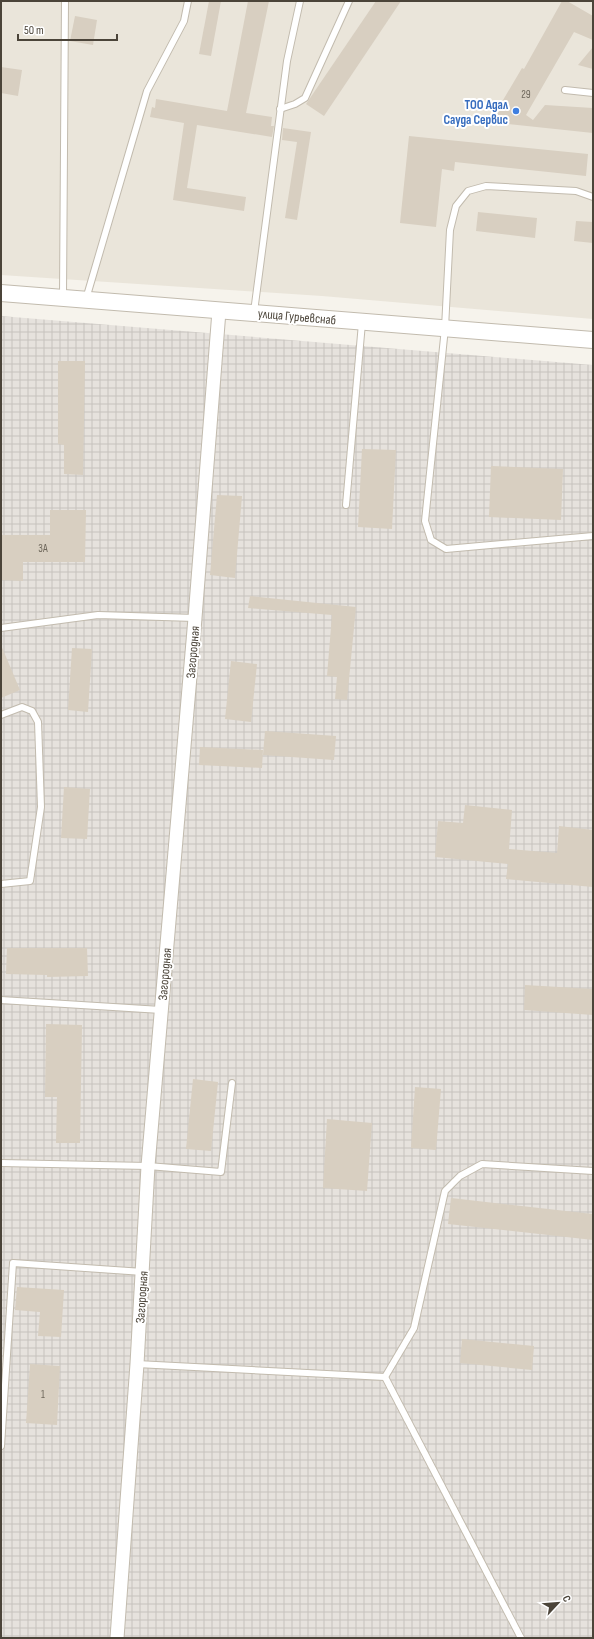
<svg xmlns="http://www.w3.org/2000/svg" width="594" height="1639" font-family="'Sofia Sans Condensed',sans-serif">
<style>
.residential{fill:#eae5da}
.industrial{fill:url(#industrial-grid)}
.building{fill:#d8cfc1}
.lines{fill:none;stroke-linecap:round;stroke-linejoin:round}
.service-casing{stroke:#c2bbae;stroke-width:8}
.minor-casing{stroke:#c2bbae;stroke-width:15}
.tertiary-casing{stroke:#c2bbae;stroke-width:18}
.service{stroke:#fff;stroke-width:6}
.minor{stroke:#fff;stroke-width:13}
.tertiary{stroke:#fff;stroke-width:16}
.shop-dot{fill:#3f7fe0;stroke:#fff;stroke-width:1.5}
.labels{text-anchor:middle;stroke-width:4;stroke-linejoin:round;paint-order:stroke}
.number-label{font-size:11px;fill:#6e675b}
.shop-label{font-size:13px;font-weight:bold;fill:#366cbe;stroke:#fff;text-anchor:end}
.street-label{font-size:13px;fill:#4b4439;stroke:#fff}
</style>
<defs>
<pattern id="industrial-grid" width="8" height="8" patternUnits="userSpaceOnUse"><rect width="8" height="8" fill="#e6e2dd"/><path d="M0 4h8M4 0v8" fill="none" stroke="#c7c3be"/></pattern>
</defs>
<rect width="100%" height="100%" fill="#f6f3ec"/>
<polygon class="residential" points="1,1 593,1 593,319 322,296 1,275"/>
<polygon class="industrial" points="1,316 593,365 593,1638 1,1638"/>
<g class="building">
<polygon points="209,1 221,1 211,56 199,54"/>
<polygon points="248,1 269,1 246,113 272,117 271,126 274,126 272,137 197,125 187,188 246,197 244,211 173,200 184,123 150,117 152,107 155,108 156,99 227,111"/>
<polygon points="376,1 401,1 324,116 306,104"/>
<polygon points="562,1 567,1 593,16 593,40 574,32 526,115 533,120 545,105 593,108 593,133 490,122 522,68 524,69"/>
<polygon points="75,16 97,20 93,45 70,41"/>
<polygon points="593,47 593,69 578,65"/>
<polygon points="1,67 22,70 18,96 1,93"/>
<polygon points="283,128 311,132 297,220 285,218 297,142 282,140"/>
<polygon points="409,136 588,154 586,176 455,162 454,171 442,169 436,227 400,223"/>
<polygon points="478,212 537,218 535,238 476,231"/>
<polygon points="576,221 593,222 593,243 574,241"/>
<polygon points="58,361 85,361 83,475 64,474 64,445 58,444"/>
<polygon points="362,449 396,450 392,529 358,527"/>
<polygon points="491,466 563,469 561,520 489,517"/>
<polygon points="217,495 242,496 235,578 210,575"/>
<polygon points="50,510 86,510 85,562 23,562 23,581 1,580 1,535 50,535"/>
<polygon points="250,596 356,607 347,700 335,699 337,677 327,676 332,615 248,608"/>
<polygon points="1,645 20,690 1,698"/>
<polygon points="72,648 92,649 88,712 68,710"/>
<polygon points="231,661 257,664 251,722 225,719"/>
<polygon points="265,731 336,736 334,760 263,755"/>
<polygon points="200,747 263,750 262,768 199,765"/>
<polygon points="64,787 90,789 87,839 61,838"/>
<polygon points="465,805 512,810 509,849 557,853 559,826 593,830 593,887 506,879 508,864 435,857 438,821 463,823"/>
<polygon points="7,948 87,948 88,976 47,977 47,975 6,974"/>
<polygon points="525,985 593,989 593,1015 524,1010"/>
<polygon points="46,1024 82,1025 80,1143 56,1143 57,1097 45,1097"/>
<polygon points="193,1079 218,1082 211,1151 186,1149"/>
<polygon points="415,1087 441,1089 436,1150 411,1148"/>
<polygon points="327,1119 372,1123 367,1191 323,1188"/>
<polygon points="451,1198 593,1214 593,1240 448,1224"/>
<polygon points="17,1287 64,1290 61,1337 38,1336 40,1312 15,1310"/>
<polygon points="462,1339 534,1346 532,1370 460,1363"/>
<polygon points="30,1364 60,1366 57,1425 26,1423"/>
</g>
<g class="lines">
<defs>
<g id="service">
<polyline points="565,90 593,93"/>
<polyline points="280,109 295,104 305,98 349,1"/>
<polyline points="593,197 576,191 486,186 468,191 456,206 450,230 445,328 425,521 431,540 446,549 593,536"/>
<polyline points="63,296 65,1"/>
<polyline points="86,299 147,91 184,21 188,1"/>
<polyline points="254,312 287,61 300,1"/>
<polyline points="346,505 362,323"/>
<polyline points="1,628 98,615 195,618"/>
<polyline points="1,715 22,707 32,711 38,722 41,807 30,881 1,884"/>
<polyline points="1,1000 161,1010"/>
<polyline points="1,1163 148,1166 221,1172 232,1083"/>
<polyline points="137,1364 385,1377 414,1328 445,1191 460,1176 482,1164 593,1171"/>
<polyline points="385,1377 521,1638"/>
<polyline points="1,1446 13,1263 143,1272"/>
</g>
<polyline id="minor" points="117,1638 137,1364 148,1166 195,618 219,311"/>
<polyline id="tertiary" points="1,293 593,340"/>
</defs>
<use href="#service" class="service-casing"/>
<use href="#minor" class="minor-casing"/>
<use href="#tertiary" class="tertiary-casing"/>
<use href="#service" class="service"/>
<use href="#minor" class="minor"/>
<use href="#tertiary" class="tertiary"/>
</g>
<circle class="shop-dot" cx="516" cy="111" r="4"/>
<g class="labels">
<g class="number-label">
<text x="526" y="98">29</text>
<text x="43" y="552">3А</text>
<text x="43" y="1398">1</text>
</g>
<g class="shop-label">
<text x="508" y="109">ТОО Адал<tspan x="508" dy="15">Сауда Сервис</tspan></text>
</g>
<g class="street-label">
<text transform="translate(297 316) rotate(5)" y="5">улица Гурьевснаб</text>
<text transform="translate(192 652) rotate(-85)" y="5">Загородная</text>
<text transform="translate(164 974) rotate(-85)" y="5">Загородная</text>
<text transform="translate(141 1297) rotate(-86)" y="5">Загородная</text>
</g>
</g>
<rect width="594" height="1639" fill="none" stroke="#4b4439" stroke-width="4"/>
<g transform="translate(558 1603) rotate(64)" stroke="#ffffff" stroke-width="3" paint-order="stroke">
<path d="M0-3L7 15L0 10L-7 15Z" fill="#4b4439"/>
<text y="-6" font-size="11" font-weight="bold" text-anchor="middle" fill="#4b4439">С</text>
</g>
<path d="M18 34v6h99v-6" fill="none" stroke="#4b4439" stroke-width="2"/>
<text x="24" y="34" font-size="12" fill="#4b4439" stroke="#ffffff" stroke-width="3" paint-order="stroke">50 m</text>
</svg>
